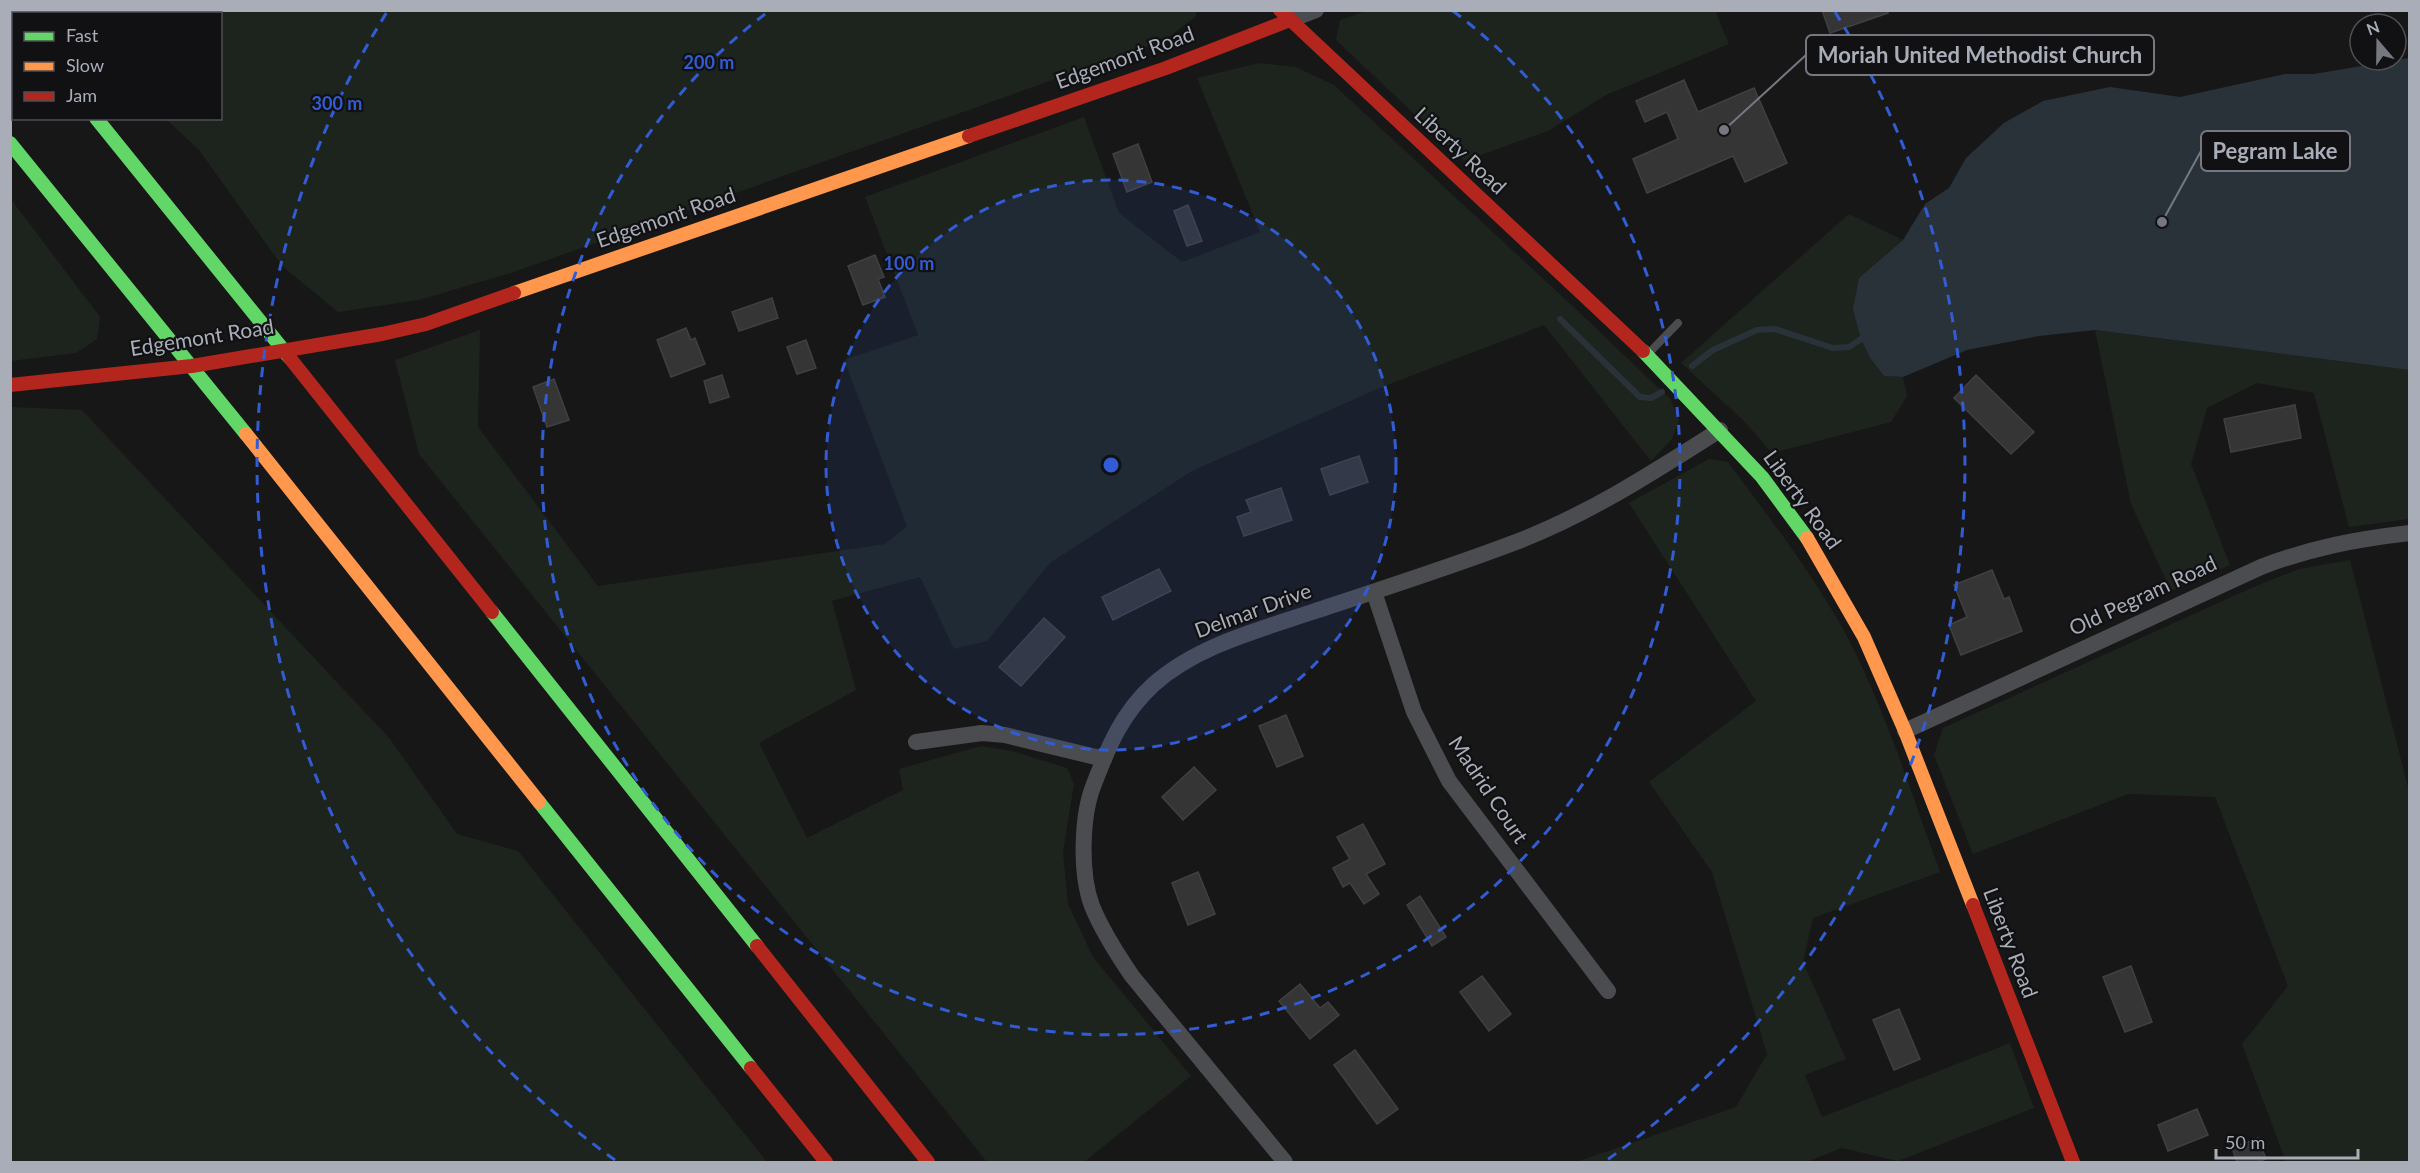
<svg xmlns="http://www.w3.org/2000/svg" width="2420" height="1173" font-family="Lato,sans-serif">
<style>
.green{fill:#1d241e}
.water{fill:#2a3239}
.lines{fill:none;stroke-linecap:round;stroke-linejoin:round}
.stream{stroke:#2a3239;stroke-width:6}
.building{fill:#353536;stroke:#3f4043;stroke-width:1.5}
.lane{stroke:#4b4c50;stroke-width:8}
.street{stroke:#4b4c50;stroke-width:16}
.fast{stroke:#63d668;stroke-width:14}
.slow{stroke:#ff974d;stroke-width:14}
.jam{stroke:#b3261e;stroke-width:14}
.ring{fill:none;stroke:#325cd3;stroke-width:3;stroke-dasharray:10 8}
.labels{text-anchor:middle;stroke-width:4.5;stroke-linejoin:round;paint-order:stroke}
.street-label{font-size:21px;fill:#a8adb8;stroke:#111113}
.centre{fill:#325cd3;stroke:#111113;stroke-width:3}
.ring-label{font-size:18px;text-anchor:middle;font-weight:bold;fill:#325cd3;stroke:#111113;stroke-width:4.5;stroke-linejoin:round;paint-order:stroke}
.leader{fill:none;stroke:#757880;stroke-width:2}
.callout-dot{fill:#757880;stroke:#111113;stroke-width:2}
.callout{fill:#111113;stroke:#757880;stroke-width:2}
.callout-label{font-size:22px;text-anchor:middle;font-weight:bold;fill:#a8adb8}
</style>
<rect width="100%" height="100%" fill="#171717"/>
<g class="green">
<polygon points="1715,10 1729,44 1606,95 1548,131 1464,161 1336,40 1340,20 1367,11"/>
<polygon points="55,11 1197,11 1195,17 1165,40 514,272 419,300 338,312 282,266 199,150 166,119 220,118 220,14 58,14"/>
<polygon points="1259,63 1296,67 1334,85 1579,312 1671,400 1679,420 1672,439 1651,461 1544,325 1382,387 1192,471 1050,563 987,641 954,649 920,577 832,601 856,690 759,743 807,838 903,790 899,769 981,746 1012,751 1067,768 1074,784 1063,852 1068,904 1093,957 1191,1076 1084,1162 987,1162 419,454 395,360 480,330 478,427 598,586 885,544 907,526 844,360 918,335 865,197 1084,117 1119,213 1182,262 1260,232 1197,78"/>
<polygon points="10,198 100,317 97,339 76,353 11,361"/>
<polygon points="1849,214 1903,240 1859,278 1861,339 1870,358 1884,376 1903,377 1907,396 1891,422 1772,453 1743,420 1681,363"/>
<polygon points="2095,330 2409,370 2409,519 2349,527 2314,393 2257,383 2207,408 2191,464 2230,565 2171,591 2131,504"/>
<polygon points="11,407 82,410 390,739 457,834 518,851 767,1162 11,1162"/>
<path d="M1709,459L1728,462C1768,516 1809,569 1842,627C1884,704 1910,790 1940,872L1813,918L1803,962L1846,1059L1805,1075L1822,1117L2010,1043L2034,1108L1898,1161L1842,1148L1806,1162H1576L1736,1107L1767,1054L1712,872L1649,782L1756,701L1629,503Z"/>
<polygon points="2350,560 2409,791 2409,1162 2286,1162 2242,1044 2288,986 2215,797 2128,794 1973,854 1934,755 1943,728 2251,588 2299,569"/>
</g>
<polygon class="water" points="2409,58 2409,370 2095,330 2039,336 1967,350 1903,377 1884,376 1870,358 1861,339 1853,309 1859,278 1903,240 1925,204 1949,188 1966,158 2004,123 2043,101 2110,87 2180,97 2285,74 2314,74"/>
<g class="lines">
<g class="stream">
<polyline points="1560,319 1640,397 1651,398 1662,392"/>
<polyline points="1692,366 1713,350 1757,330 1775,329 1833,348 1849,347 1861,339 1869,337"/>
</g>
</g>
<g class="building">
<polygon points="1822,10 1887,10 1888,13 1830,33"/>
<polygon points="1684,80 1698,112 1754,88 1787,163 1745,182 1733,156 1647,193 1633,159 1678,139 1667,112 1645,122 1636,101"/>
<polygon points="1138,144 1152,182 1127,192 1113,154"/>
<polygon points="1188,205 1202,241 1187,246 1174,211"/>
<polygon points="875,255 884,277 878,279 885,297 863,305 848,266"/>
<polygon points="772,298 778,318 739,331 732,312"/>
<polygon points="686,328 691,340 695,338 705,364 671,377 657,340"/>
<polygon points="806,340 816,368 797,374 787,347"/>
<polygon points="722,375 729,397 710,403 704,381"/>
<polygon points="1976,375 2034,432 2011,454 1954,398"/>
<polygon points="554,379 569,420 547,427 533,387"/>
<polygon points="2295,405 2301,438 2231,452 2224,419"/>
<polygon points="1359,456 1368,482 1330,495 1321,469"/>
<polygon points="1281,488 1292,520 1244,536 1237,517 1251,512 1246,500"/>
<polygon points="1159,569 1171,591 1113,620 1102,597"/>
<polygon points="1992,570 2004,599 2009,597 2022,631 1961,655 1949,625 1967,617 1954,585"/>
<polygon points="1044,618 1065,637 1021,686 999,667"/>
<polygon points="1286,715 1303,756 1277,767 1259,726"/>
<polygon points="1194,767 1216,790 1183,820 1162,797"/>
<polygon points="1363,824 1385,864 1366,874 1379,894 1364,904 1350,883 1343,887 1333,868 1350,859 1337,837"/>
<polygon points="1198,872 1215,914 1188,925 1172,883"/>
<polygon points="1420,896 1446,937 1432,946 1407,905"/>
<polygon points="2131,966 2152,1022 2125,1032 2103,977"/>
<polygon points="1482,976 1511,1014 1489,1031 1460,992"/>
<polygon points="1300,984 1320,1008 1328,1002 1339,1015 1310,1039 1279,1001"/>
<polygon points="1899,1009 1920,1059 1894,1070 1873,1020"/>
<polygon points="1355,1050 1398,1109 1377,1124 1334,1065"/>
<polygon points="2197,1109 2208,1135 2168,1151 2158,1125"/>
<polygon points="2258,1138 2266,1159 2257,1162 2237,1162 2232,1148"/>
</g>
<g class="lines">
<polyline class="lane" points="1648,354 1678,323"/>
<g class="street">
<polyline points="1290,20 1316,10"/>
<polyline points="1374,592 1414,712 1449,781 1608,991"/>
<path d="M1905,731L2261,567C2310,548 2357,539 2410,533"/>
<polyline points="916,742 982,733 1005,735 1104,759"/>
<path d="M1285,1162L1132,976C1117,954 1102,931 1092,906C1080,874 1081,816 1094,784C1109,745 1122,713 1154,684C1197,646 1256,631 1309,613C1378,590 1448,568 1516,542C1589,514 1654,472 1720,430"/>
</g>
<g class="fast">
<polyline points="96,118 289,357"/>
<polyline points="10,143 246,434"/>
<polyline points="1643,351 1762,477 1807,538"/>
<polyline points="492,612 757,946"/>
<polyline points="539,802 751,1068"/>
</g>
<g class="slow">
<polyline points="514,293 969,136"/>
<polyline points="246,434 539,802"/>
<polyline points="1807,538 1864,637 1905,731 1973,905"/>
</g>
<g class="jam">
<polyline points="1280,10 1643,351"/>
<polyline points="10,11 14,15"/>
<polyline points="969,136 1166,68 1290,20"/>
<polyline points="289,357 492,612"/>
<polyline points="10,385 192,366 382,334 426,324 514,293"/>
<polyline points="1973,905 2073,1162"/>
<polyline points="757,946 928,1162"/>
<polyline points="751,1068 826,1162"/>
</g>
</g>
<circle cx="1111" cy="465" r="285" fill="#325cd3" fill-opacity=".12"/>
<g class="ring">
<circle cx="1111" cy="465" r="285"/>
<path d="M1453 11A569 569 0 1 1 769 11"/>
<path d="M615 1160A854 854 0 0 1 387 12M1835 12A854 854 0 0 1 1607 1160"/>
</g>
<g class="labels">
<g class="street-label">
<text transform="translate(1125 58) rotate(-20)" y="7">Edgemont Road</text>
<text transform="translate(1460 151) rotate(43)" y="7">Liberty Road</text>
<text transform="translate(666 218) rotate(-19)" y="7">Edgemont Road</text>
<text transform="translate(202 338) rotate(-9)" y="7">Edgemont Road</text>
<text transform="translate(1802 500) rotate(54)" y="7">Liberty Road</text>
<text transform="translate(2143 596) rotate(-25)" y="7">Old Pegram Road</text>
<text transform="translate(1253 611) rotate(-20)" y="7">Delmar Drive</text>
<text transform="translate(1488 790) rotate(56)" y="7">Madrid Court</text>
<text transform="translate(2010 943) rotate(69)" y="7">Liberty Road</text>
</g>
</g>
<circle cx="1111" cy="465" r="9" class="centre"/>
<g class="ring-label">
<text x="709" y="69">200 m</text>
<text x="337" y="110">300 m</text>
<text x="909" y="270">100 m</text>
</g>
<path class="leader" d="M1724 130L1806 55M2162 222L2201 151"/>
<g class="callout-dot">
<circle cx="1724" cy="130" r="6"/>
<circle cx="2162" cy="222" r="6"/>
</g>
<g class="callout">
<rect x="1806" y="35" width="348" height="40" rx="6"/>
<rect x="2201" y="131" width="149" height="40" rx="6"/>
</g>
<g class="callout-label">
<text x="1980" y="63">Moriah United Methodist Church</text>
<text x="2275" y="159">Pegram Lake</text>
</g>
<rect width="2420" height="1173" fill="none" stroke="#a8adb8" stroke-width="24"/>
<rect x="12" y="12" width="210" height="108" fill="#111113" stroke="#4d4f55" stroke-width="1.5"/>
<rect x="24" y="32" width="30" height="9" fill="#63d668" stroke="#4d4f55" stroke-width="1.5"/>
<text x="66" y="42" font-size="18" fill="#a8adb8">Fast</text>
<rect x="24" y="62" width="30" height="9" fill="#ff974d" stroke="#4d4f55" stroke-width="1.5"/>
<text x="66" y="72" font-size="18" fill="#a8adb8">Slow</text>
<rect x="24" y="92" width="30" height="9" fill="#b3261e" stroke="#4d4f55" stroke-width="1.5"/>
<text x="66" y="102" font-size="18" fill="#a8adb8">Jam</text>
<g transform="translate(2378 42) rotate(340)"><circle r="28" fill="#111113" stroke="#4d4f55" stroke-width="1.5"/>
<path d="M0-4.5L10 22L0 15L-10 22Z" fill="#757880"/>
<text y="-9" font-size="16" font-weight="bold" text-anchor="middle" fill="#a8adb8">N</text>
</g>
<path d="M2216 1149v9h142v-9" fill="none" stroke="#a8adb8" stroke-width="3"/>
<text x="2225" y="1149" font-size="18" fill="#a8adb8" stroke="#111113" stroke-width="4.5" paint-order="stroke">50 m</text>
</svg>
